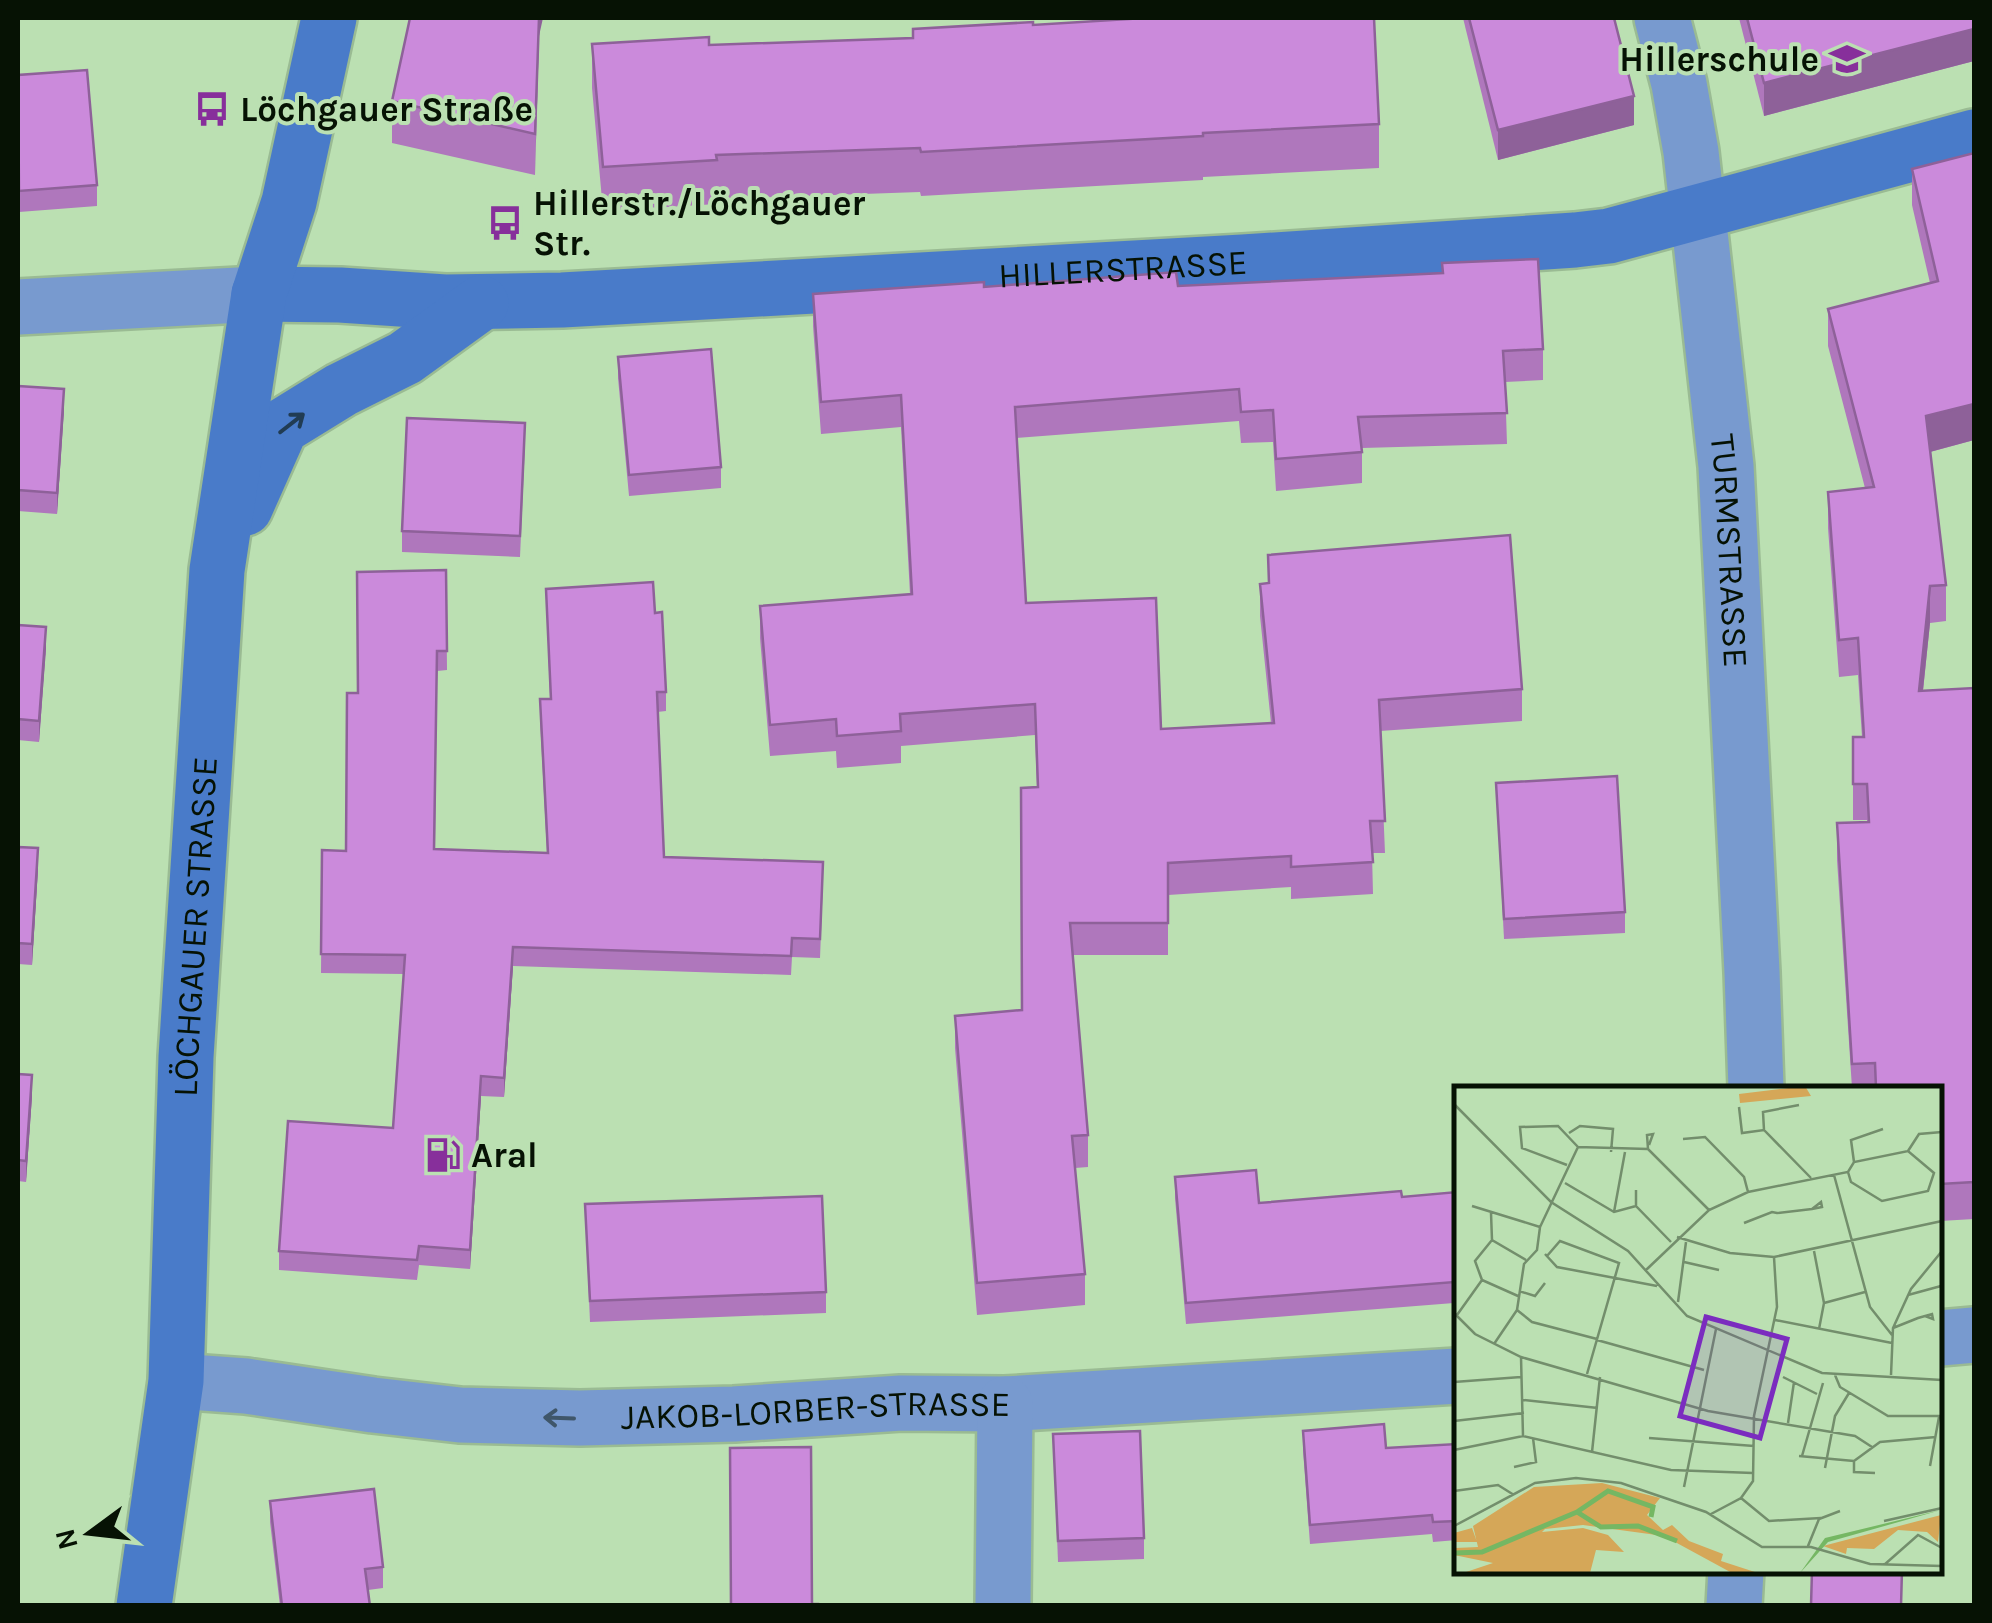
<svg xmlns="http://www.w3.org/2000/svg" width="1992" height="1623" font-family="Karla,sans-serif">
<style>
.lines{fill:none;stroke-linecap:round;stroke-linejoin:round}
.street-casing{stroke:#9abb93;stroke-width:60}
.secondary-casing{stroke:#9abb93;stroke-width:60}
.street{stroke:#789acf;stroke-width:55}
.secondary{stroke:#497bc9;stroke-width:55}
.wall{fill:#af77bc}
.shaded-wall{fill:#8e6199}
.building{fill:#cb8adb;stroke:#8e6199;stroke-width:2.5}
.oneway{stroke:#213c53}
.oneway2{stroke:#3f566a}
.labels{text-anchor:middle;stroke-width:8;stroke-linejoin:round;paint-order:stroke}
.poi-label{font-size:35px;font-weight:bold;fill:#061204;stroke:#bbe0b2;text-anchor:start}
.street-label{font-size:35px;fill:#061204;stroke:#bbe0b2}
.inset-river{fill:none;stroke:#75b763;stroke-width:5}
.inset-road{fill:none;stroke:#738e6c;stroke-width:2.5}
.view{fill:#7b2cbf;fill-opacity:0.15;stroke:#7b2cbf;stroke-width:5}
.inset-edge{fill:none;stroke:#061204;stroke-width:5}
</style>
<rect width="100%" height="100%" fill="#bbe0b2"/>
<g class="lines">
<defs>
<g id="street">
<path id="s1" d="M1662,18L1679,84L1691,152L1726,466L1752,972L1756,1088"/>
<polyline points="18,307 259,294"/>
<polyline points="1940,1338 1974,1335"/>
<path id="s2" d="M176,1381L246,1386L373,1405L460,1415L580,1418L734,1414L901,1403L1005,1404L1457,1376"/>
<polyline points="1003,1606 1005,1404"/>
<polyline points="1734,1606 1736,1570"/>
</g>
<g id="secondary">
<path id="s3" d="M259,294L340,295L445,302L562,300L1243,262L1575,240L1609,236L1974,137"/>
<polyline points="245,508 281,427 341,390 405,358 481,303"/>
<path id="s4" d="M144,1606L176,1381L186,1057L217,570L259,294L289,202L329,18"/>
</g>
</defs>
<use href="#street" class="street-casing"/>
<use href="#secondary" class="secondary-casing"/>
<use href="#street" class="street"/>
<use href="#secondary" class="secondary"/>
</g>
<g class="wall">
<polygon points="1463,18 1614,18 1634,125 1498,160"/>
<polygon points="1739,18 1974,18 1974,61 1764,116"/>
<polygon points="1033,25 1379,124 1379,168 1203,177 1203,180 921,196 920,192 717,199 717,204 603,211 592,88 592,44 709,45 913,38"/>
<polygon points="539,36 535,175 392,143 392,101"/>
<polygon points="18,75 97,185 97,206 19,212"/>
<polygon points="1912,169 1974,440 1930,452 1946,585 1946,621 1930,623 1923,691 1974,688 1974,1219 1940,1221 1940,1088 1852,1088 1837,860 1837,823 1867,822 1867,820 1853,820 1853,737 1862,737 1858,675 1839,677 1828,528 1828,492 1865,488 1828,346 1828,309 1930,283 1912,205"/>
<polygon points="1178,286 1543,349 1543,380 1505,382 1507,444 1362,448 1362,483 1276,491 1273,442 1241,443 1239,421 1016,438 1026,603 1161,729 1271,723 1260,616 1260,584 1268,583 1268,555 1522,689 1522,721 1380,731 1385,853 1372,853 1373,894 1291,899 1291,887 1168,895 1168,955 1073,955 1088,1135 1088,1167 1075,1168 1085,1274 1085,1305 977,1315 955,1048 955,1016 1022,1010 1037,787 1035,735 901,746 901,763 837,768 836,751 770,756 760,638 760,606 910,594 901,427 821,434 813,326 813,294 984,287"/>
<polygon points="618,357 721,467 721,488 629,496 618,378"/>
<polygon points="18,386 64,410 57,514 18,511"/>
<polygon points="525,444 520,557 402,552 402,531"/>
<polygon points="446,570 447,670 437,671 435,849 547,853 540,719 540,699 550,699 546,589 655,613 666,692 666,711 657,712 664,857 823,881 820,958 792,957 791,975 513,966 504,1097 481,1096 470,1269 419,1265 417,1280 279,1270 279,1251 393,1128 404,974 321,973 322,850 346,851 358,693"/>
<polygon points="18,625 46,648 39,742 18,740"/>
<polygon points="1496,783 1625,912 1625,933 1504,939"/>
<polygon points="18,847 38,869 32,965 18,964"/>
<polygon points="18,1074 32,1096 26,1182 18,1181"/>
<polygon points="1175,1177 1259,1203 1402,1197 1457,1192 1457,1309 1454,1309 1454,1303 1186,1324 1175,1198"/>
<polygon points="585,1204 826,1292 826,1313 590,1322"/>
<polygon points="1303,1431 1386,1448 1457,1444 1457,1540 1433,1542 1432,1534 1310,1544 1303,1450"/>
<polygon points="1053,1434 1144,1538 1144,1559 1058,1562"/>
<polygon points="270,1501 383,1567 383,1588 368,1590 370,1606 280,1606 270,1522"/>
</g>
<g class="shaded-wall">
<polygon points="539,18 543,18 539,36 535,175"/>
<polygon points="1974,29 1974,61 1764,116 1764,83"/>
<polygon points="1634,96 1634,125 1498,160 1498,130"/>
<polygon points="64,389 64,410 57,514 57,493"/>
<polygon points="1974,404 1974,440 1926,453 1926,416"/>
<polygon points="1930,586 1930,623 1919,728 1919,691"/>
<polygon points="46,627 46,648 39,742 39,721"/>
<polygon points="38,848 38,869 32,965 32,944"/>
<polygon points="513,947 513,966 504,1097 504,1078"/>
<polygon points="32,1075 32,1096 26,1182 26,1161"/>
<polygon points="481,1076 481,1096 470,1269 470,1250"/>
</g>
<g class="building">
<polygon points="410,18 539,18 535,134 392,101"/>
<polygon points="1145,18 1374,18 1379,124 1203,133 1203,136 921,152 920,148 716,155 717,160 603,167 592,44 709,37 709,45 913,38 913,29 1033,22 1033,25"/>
<polygon points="1469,18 1614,18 1634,96 1498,130"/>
<polygon points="1747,18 1974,18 1974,29 1764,83"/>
<polygon points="87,70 97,185 19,191 18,75"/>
<polygon points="1974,153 1974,404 1926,416 1946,585 1930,586 1919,691 1974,688 1974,1182 1940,1184 1940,1088 1876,1088 1875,1063 1852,1064 1837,823 1869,822 1867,784 1853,784 1853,737 1864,737 1858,638 1839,640 1828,492 1874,487 1828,309 1938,281 1912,169"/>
<polygon points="1538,259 1543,349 1503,351 1507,413 1358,417 1362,452 1276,459 1273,410 1241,412 1239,389 1015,407 1026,603 1156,598 1161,729 1274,723 1260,584 1269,583 1268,555 1510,535 1522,689 1379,700 1385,821 1370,821 1373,862 1291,867 1291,856 1168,863 1168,923 1070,923 1088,1135 1072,1136 1085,1274 977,1283 955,1016 1022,1010 1021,788 1038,787 1035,704 900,714 901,731 837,736 836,719 770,725 760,606 912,594 901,395 821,402 813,294 984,282 984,287 1176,272 1178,286 1443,273 1442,263"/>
<polygon points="711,349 721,467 629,475 618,357"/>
<polygon points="18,386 64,389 57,493 18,490"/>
<polygon points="407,418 525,423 520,536 402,531"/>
<polygon points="446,570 447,651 437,651 434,849 548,853 540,699 551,699 546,589 653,582 655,613 662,612 666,692 657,692 664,857 823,862 820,939 792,938 791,956 513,947 504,1078 481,1076 470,1250 419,1246 417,1260 279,1251 288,1121 393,1128 405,955 321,954 322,850 346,851 347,693 358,693 357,572"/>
<polygon points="18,625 46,627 39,721 18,719"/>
<polygon points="1617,776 1625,912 1504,919 1496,783"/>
<polygon points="18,847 38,848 32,944 18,943"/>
<polygon points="18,1074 32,1075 26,1161 18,1160"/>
<polygon points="1256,1170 1259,1203 1401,1191 1402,1197 1457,1192 1457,1288 1454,1288 1454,1282 1186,1303 1175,1177"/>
<polygon points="822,1196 826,1292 590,1301 585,1204"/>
<polygon points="1384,1424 1386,1448 1457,1444 1457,1521 1433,1522 1432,1515 1310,1525 1303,1431"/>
<polygon points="1140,1431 1144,1538 1058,1541 1053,1434"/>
<polygon points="811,1447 812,1604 818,1604 818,1606 731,1606 730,1448"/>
<polygon points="374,1489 383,1567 365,1569 370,1606 282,1606 270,1501"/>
<polygon points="1812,1570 1902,1570 1901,1606 1811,1606"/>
</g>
<defs><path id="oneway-shaft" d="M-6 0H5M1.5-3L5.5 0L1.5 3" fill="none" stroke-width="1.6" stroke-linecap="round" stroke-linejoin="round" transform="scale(2.5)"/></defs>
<use class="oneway" href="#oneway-shaft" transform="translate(292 423) rotate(-38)"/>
<use class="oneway2" href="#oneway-shaft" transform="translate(559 1418) rotate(-178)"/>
<defs>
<symbol id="school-bare" viewBox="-9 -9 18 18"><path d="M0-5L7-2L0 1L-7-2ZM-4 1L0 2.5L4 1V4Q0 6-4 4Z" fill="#872f9b" stroke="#bbe0b2" stroke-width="2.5" paint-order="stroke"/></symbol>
<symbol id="bus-bare" viewBox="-9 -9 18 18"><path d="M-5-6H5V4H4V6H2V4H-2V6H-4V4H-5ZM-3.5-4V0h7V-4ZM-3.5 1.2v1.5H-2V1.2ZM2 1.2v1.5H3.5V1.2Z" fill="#872f9b" stroke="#bbe0b2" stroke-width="2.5" paint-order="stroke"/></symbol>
<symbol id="fuel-bare" viewBox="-9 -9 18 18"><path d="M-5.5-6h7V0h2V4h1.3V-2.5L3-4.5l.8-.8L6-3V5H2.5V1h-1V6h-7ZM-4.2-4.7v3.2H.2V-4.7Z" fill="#872f9b" stroke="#bbe0b2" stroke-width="2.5" paint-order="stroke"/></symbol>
</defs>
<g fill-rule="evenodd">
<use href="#school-bare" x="1822" y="34" width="50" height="50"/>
<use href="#bus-bare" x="187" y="84" width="50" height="50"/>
<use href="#bus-bare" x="480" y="198" width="50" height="50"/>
<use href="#fuel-bare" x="418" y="1130" width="50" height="50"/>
</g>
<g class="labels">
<g class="poi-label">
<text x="1819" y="71" text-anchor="end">Hillerschule</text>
<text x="240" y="121">Löchgauer Straße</text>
<text x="533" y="215">Hillerstr./Löchgauer<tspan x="533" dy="40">Str.</tspan></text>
<text x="471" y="1167">Aral</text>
</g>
<g class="street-label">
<text dy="12" stroke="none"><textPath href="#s3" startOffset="865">HILLERSTRASSE</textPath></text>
<text dy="12" stroke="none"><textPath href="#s1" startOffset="538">TURMSTRASSE</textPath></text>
<text dy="12" stroke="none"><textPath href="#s4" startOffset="682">LÖCHGAUER STRASSE</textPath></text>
<text dy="12" stroke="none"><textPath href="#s2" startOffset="642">JAKOB-LORBER-STRASSE</textPath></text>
</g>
</g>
<g transform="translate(1454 1086)">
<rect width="488" height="488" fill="#bbe0b2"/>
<path d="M351,0L357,10L286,17L285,8ZM148,397L206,412L193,429L209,444L218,439L235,455L269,468L267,475L304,487H278L210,450L129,439L91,443L88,446L129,442L154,449L170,466L142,464L136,487H9L39,477L0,469V447L18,442L23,456H1V462L24,461L19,440L80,401ZM487,429L484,456L473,446L444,444L420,463L393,462L392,468L369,460Z" fill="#d5a758"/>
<path d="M487,424L374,456L346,487L371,452Z" fill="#75b763"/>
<path class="inset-river" d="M123,426L154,405L199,421L197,431M0,467L28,466L123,426L147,441L184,440L223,455"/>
<path class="inset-road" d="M0,18L97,116L174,165L233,230L368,287L488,294M285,21L288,47L310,44L357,92M310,44L309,26L345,19M115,47L126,40L159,43L157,66M229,53L251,51L290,91L294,106M194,63L193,49L199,48L195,59M454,65L465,48L488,46M400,76L397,54L429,43M113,79L68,62L66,41L104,40L124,61M380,89L416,221L438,249M111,97L160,126L182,120M182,104V120L217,156M18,120L86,141M160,126L171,66M37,127L38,154L72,174M290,137L318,126L323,127L358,123L368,121L367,116L358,123M223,151L276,167L320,171L488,135M38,154L21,175L28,194L64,210M360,165L370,217L365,243M91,168L103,181L203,200M93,170L106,155L165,177L133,288M230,176L265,184M192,184L255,124L294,106L394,86L400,76L454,65L480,87L474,105L428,115L397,96L394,86M65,205L81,210L91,197M454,209L487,200M224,216L232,156M370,217L411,206M63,224L78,236L143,253M0,227L21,248L67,271L254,325L401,350L418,361M3,229L28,194M321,234L438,257M439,242L464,232L478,228L479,233L471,230M143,254L250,284M40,258L63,224L70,178L83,164L86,141L124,61L194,63L255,124M67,271L69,350M381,289L386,301L434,330H488M437,289L439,242L457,203L488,165M329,291L363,308M0,296L67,291M69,314L144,322M0,335L70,327M334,337L340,296M195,352L300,360M0,364L69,350L217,384L299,387M138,366L146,291M345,370L400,375M348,370L369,297M400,375L426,356L482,351M400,375V386L421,387M476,380L485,331M60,381L82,376L79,352M371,382L381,330L395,307M230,401L262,243M0,405L44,399L60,409M287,412L315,435L367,432M257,428L287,412L299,395L300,330L323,221L320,171M430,435L488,422M0,440L81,397L122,392L167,397L252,426L308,461H357L416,478L488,480M354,460L365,433L386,425M430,479L464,449L488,462"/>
<path class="view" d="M252,231L333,253L306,352L226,330Z"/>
<rect width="488" height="488" class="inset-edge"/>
</g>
<rect width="1992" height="1623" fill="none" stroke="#061204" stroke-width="40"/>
<g transform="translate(90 1533) rotate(255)" stroke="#bbe0b2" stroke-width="8" paint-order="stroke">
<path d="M0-8L18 38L0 25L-18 38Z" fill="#061204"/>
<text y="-15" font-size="28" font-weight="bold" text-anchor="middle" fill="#061204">N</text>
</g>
</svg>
